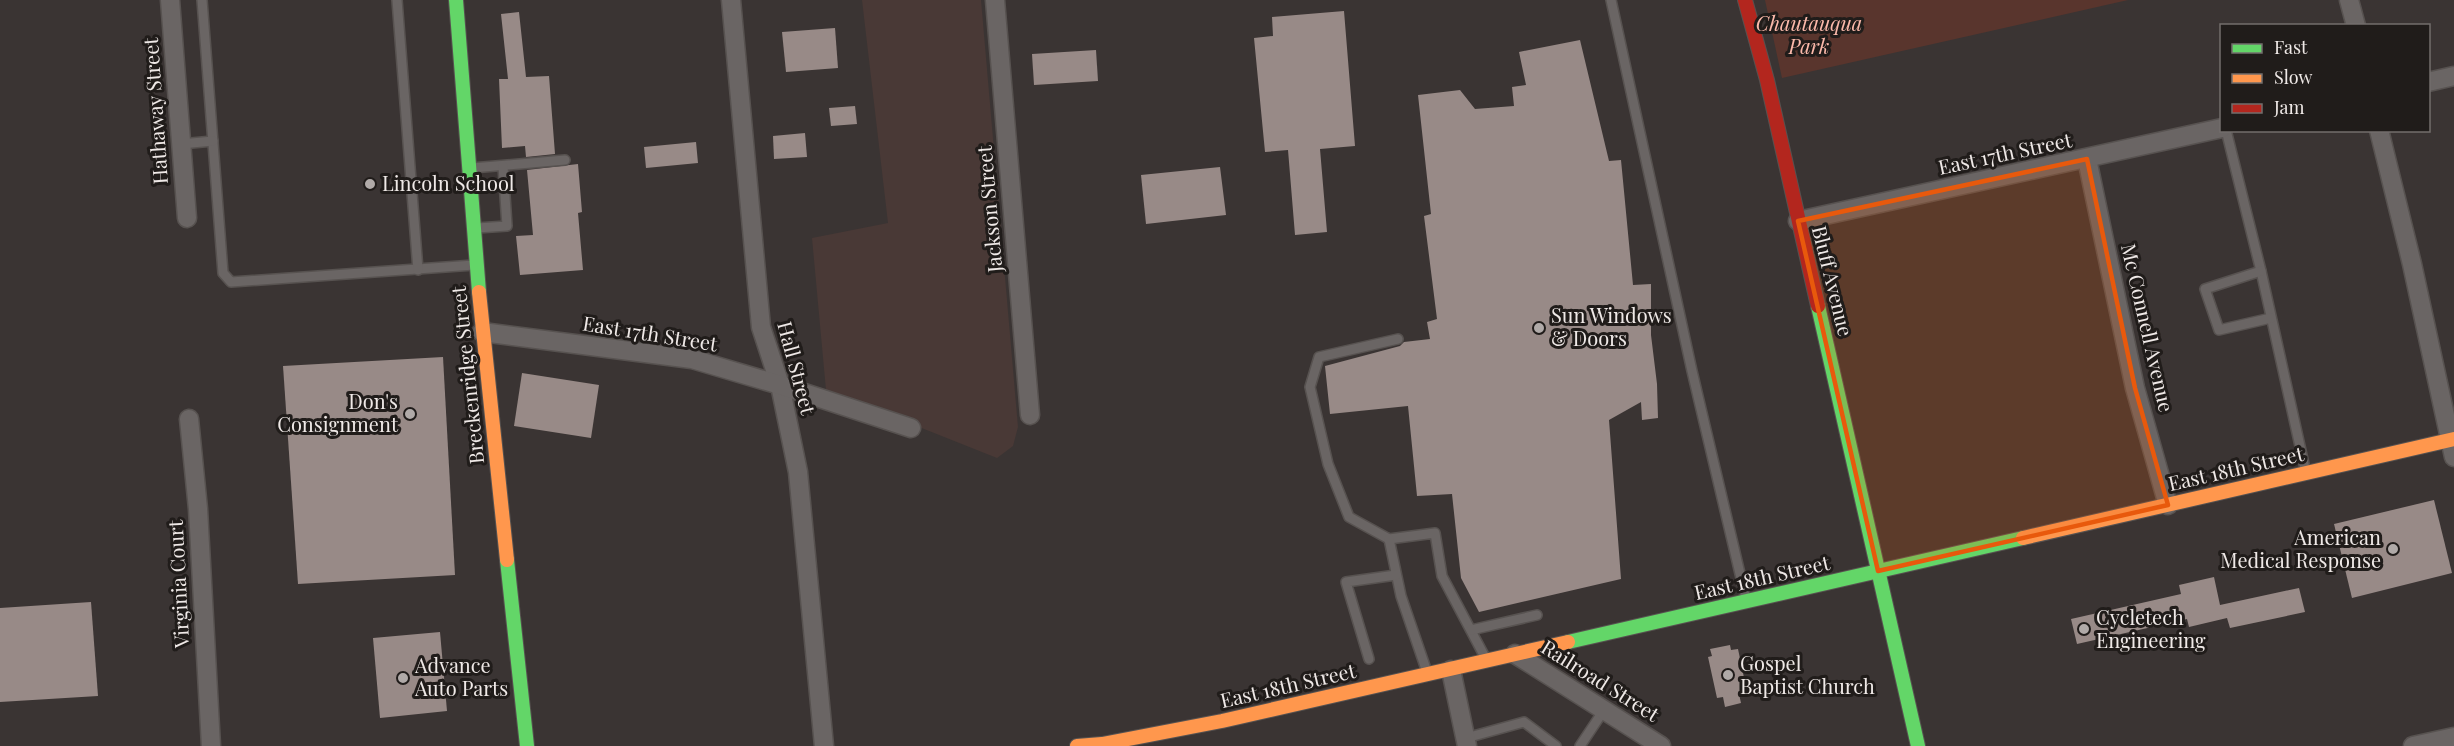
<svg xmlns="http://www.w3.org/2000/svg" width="2454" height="746" font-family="'Playfair Display',serif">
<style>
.built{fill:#493936}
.green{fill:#59352d}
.building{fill:#988a87}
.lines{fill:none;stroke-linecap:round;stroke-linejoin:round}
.lane-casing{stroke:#575250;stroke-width:12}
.street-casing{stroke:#575250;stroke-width:21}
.fast-casing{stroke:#575250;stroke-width:16}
.slow-casing{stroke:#575250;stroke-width:16}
.jam-casing{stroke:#575250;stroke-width:16}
.lane{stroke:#6a6564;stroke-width:9}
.street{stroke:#6a6564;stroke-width:18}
.fast{stroke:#63d668;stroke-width:14}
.slow{stroke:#ff974d;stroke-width:14}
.jam{stroke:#b3261e;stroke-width:14}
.marked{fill:#e8590c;fill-opacity:0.2;stroke:#e8590c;stroke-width:4.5;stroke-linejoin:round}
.poi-dot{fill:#b0aaa8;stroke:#201c1a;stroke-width:2}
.labels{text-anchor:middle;stroke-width:6;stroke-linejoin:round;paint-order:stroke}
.park-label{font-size:20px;font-style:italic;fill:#fcbaab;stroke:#201c1a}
.street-label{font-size:20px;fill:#efe9e7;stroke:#201c1a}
.poi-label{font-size:20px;fill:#efe9e7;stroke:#201c1a;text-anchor:start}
</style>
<rect width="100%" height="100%" fill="#3a3433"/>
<polygon class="built" points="862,0 981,0 1018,427 1013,446 997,458 826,390 812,238 888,223"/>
<polygon class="green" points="1765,0 2128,0 1782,78"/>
<g class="building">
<polygon points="1344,11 1355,146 1320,149 1327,232 1295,235 1288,150 1265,152 1254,38 1273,36 1272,17"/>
<polygon points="519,12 526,77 549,76 555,154 526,157 525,146 502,148 499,79 508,79 501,14"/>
<polygon points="835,28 838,68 786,72 782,32"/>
<polygon points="1580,40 1609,161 1621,160 1633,285 1651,284 1651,335 1657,384 1658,418 1642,420 1641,402 1609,420 1621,579 1479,612 1461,578 1452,494 1417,496 1408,406 1330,414 1325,366 1400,346 1404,342 1430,339 1427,322 1437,319 1424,216 1431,214 1418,95 1460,90 1475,109 1514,106 1512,87 1526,85 1519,52"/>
<polygon points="1096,50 1098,81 1034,85 1032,54"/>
<polygon points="855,106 857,124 831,126 829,108"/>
<polygon points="805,133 807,157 774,159 773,136"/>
<polygon points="696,142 698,163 646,168 644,147"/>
<polygon points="578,164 582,212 578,213 583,270 520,275 516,236 533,235 527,170"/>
<polygon points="1220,167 1226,215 1146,224 1141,175"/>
<polygon points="443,357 455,575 298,584 283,366"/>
<polygon points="522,373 599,385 591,438 514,426"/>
<polygon points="2434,500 2452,573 2352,598 2334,524"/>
<polygon points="2214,577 2220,605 2299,588 2305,612 2230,628 2227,618 2189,627 2187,619 2077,644 2071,619 2181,594 2179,585"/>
<polygon points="91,602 98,696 0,702 0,608"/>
<polygon points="440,632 447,711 380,718 373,638"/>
<polygon points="1730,645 1731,650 1738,649 1747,692 1739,694 1741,703 1725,707 1723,697 1717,698 1708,657 1712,656 1710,649"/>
</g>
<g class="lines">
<defs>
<g id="lane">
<polyline points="202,0 223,273 231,282 474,265"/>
<polyline points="397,0 418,270"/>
<polyline points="1611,0 1692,371 1746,599"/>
<polyline points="2226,130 2261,271 2306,473"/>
<polyline points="181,144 213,141"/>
<polyline points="472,168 565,160"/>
<polyline points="477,228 507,226 503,166"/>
<polyline points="2261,271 2205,289 2219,330 2271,318"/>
<polyline points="1398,339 1319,357 1310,387 1328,464 1349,517 1389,539 1435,533 1442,576 1486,659"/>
<polyline points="1389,539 1401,596 1427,672"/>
<polyline points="1471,630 1537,615"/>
<polyline points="1369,659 1346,582 1396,575"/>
<polyline points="1466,738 1524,722 1556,746"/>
<polyline points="1580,746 1604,710"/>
</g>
<g id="street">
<polyline points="170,0 187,218"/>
<polyline points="731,0 761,327 780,385 798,472 824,746"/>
<polyline points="995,0 1030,415"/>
<polyline points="2349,0 2356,26"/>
<polyline points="2428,82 2454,76"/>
<polyline points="2379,130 2412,264 2454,457"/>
<polyline points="2087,159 2135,388 2168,505"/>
<polyline points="1798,221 2222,128"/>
<polyline points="482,332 692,359 780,385 911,428"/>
<polyline points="189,419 198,509 211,746"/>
<polyline points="1515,654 1661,746"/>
<polyline points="1451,670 1467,746"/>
<polyline points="2413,746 2454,737"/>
</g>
<g id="fast">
<polyline points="456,0 479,292"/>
<polyline points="1818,306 1918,746"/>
<polyline points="507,560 527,746"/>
<polyline points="1568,642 2023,538"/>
</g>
<g id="slow">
<polyline points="479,292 507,560"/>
<polyline points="2023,538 2454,439"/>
<polyline points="1077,746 1102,744 1222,721 1568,642"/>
</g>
<polyline id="jam" points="1745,0 1767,80 1818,306"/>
</defs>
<use href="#lane" class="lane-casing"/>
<use href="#street" class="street-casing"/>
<use href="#fast" class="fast-casing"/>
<use href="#slow" class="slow-casing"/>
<use href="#jam" class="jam-casing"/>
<use href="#lane" class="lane"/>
<use href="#street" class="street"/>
<use href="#fast" class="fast"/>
<use href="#slow" class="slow"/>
<use href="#jam" class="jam"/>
</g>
<path class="marked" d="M2087,159L2135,388L2168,505L1878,571L1798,221Z"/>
<g class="poi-dot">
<circle cx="370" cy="184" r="6"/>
<circle cx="1539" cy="328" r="6"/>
<circle cx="410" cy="414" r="6"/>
<circle cx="2393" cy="549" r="6"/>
<circle cx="2084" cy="629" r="6"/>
<circle cx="1728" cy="675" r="6"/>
<circle cx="403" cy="678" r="6"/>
</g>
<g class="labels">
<g class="park-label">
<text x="1809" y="31">Chautauqua<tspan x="1809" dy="23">Park</tspan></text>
</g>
<g class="street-label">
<text transform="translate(156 111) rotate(-94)" y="7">Hathaway Street</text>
<text transform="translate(2005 154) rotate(-12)" y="7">East 17th Street</text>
<text transform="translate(990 209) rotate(-95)" y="7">Jackson Street</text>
<text transform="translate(1832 281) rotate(76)" y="7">Bluff Avenue</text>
<text transform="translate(2147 328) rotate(77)" y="7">Mc Connell Avenue</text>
<text transform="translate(650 334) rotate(9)" y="7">East 17th Street</text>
<text transform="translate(796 368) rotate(75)" y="7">Hall Street</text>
<text transform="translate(468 375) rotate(-96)" y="7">Breckenridge Street</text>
<text transform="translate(2236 469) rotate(-13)" y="7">East 18th Street</text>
<text transform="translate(1762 578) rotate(-13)" y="7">East 18th Street</text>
<text transform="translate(179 584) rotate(-93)" y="7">Virginia Court</text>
<text transform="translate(1600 681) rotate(32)" y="7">Railroad Street</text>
<text transform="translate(1288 686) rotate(-13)" y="7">East 18th Street</text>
</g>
<g class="poi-label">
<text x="382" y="191">Lincoln School</text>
<text x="1551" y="323">Sun Windows<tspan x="1551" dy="23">&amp; Doors</tspan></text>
<text x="398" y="409" text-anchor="end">Don's<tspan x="398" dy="23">Consignment</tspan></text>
<text x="2381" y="545" text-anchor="end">American<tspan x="2381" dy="23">Medical Response</tspan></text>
<text x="2096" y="625">Cycletech<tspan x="2096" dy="23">Engineering</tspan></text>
<text x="1740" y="671">Gospel<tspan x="1740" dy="23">Baptist Church</tspan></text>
<text x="415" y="673">Advance<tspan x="415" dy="23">Auto Parts</tspan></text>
</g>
</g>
<rect x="2220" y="24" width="210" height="108" fill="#201c1a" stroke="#736e6c" stroke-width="1.5"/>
<rect x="2232" y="44" width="30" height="9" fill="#63d668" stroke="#736e6c" stroke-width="1.5"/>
<text x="2274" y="54" font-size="18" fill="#efe9e7">Fast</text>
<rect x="2232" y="74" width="30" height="9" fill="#ff974d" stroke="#736e6c" stroke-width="1.5"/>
<text x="2274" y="84" font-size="18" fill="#efe9e7">Slow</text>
<rect x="2232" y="104" width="30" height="9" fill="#b3261e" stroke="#736e6c" stroke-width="1.5"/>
<text x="2274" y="114" font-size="18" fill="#efe9e7">Jam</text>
</svg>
